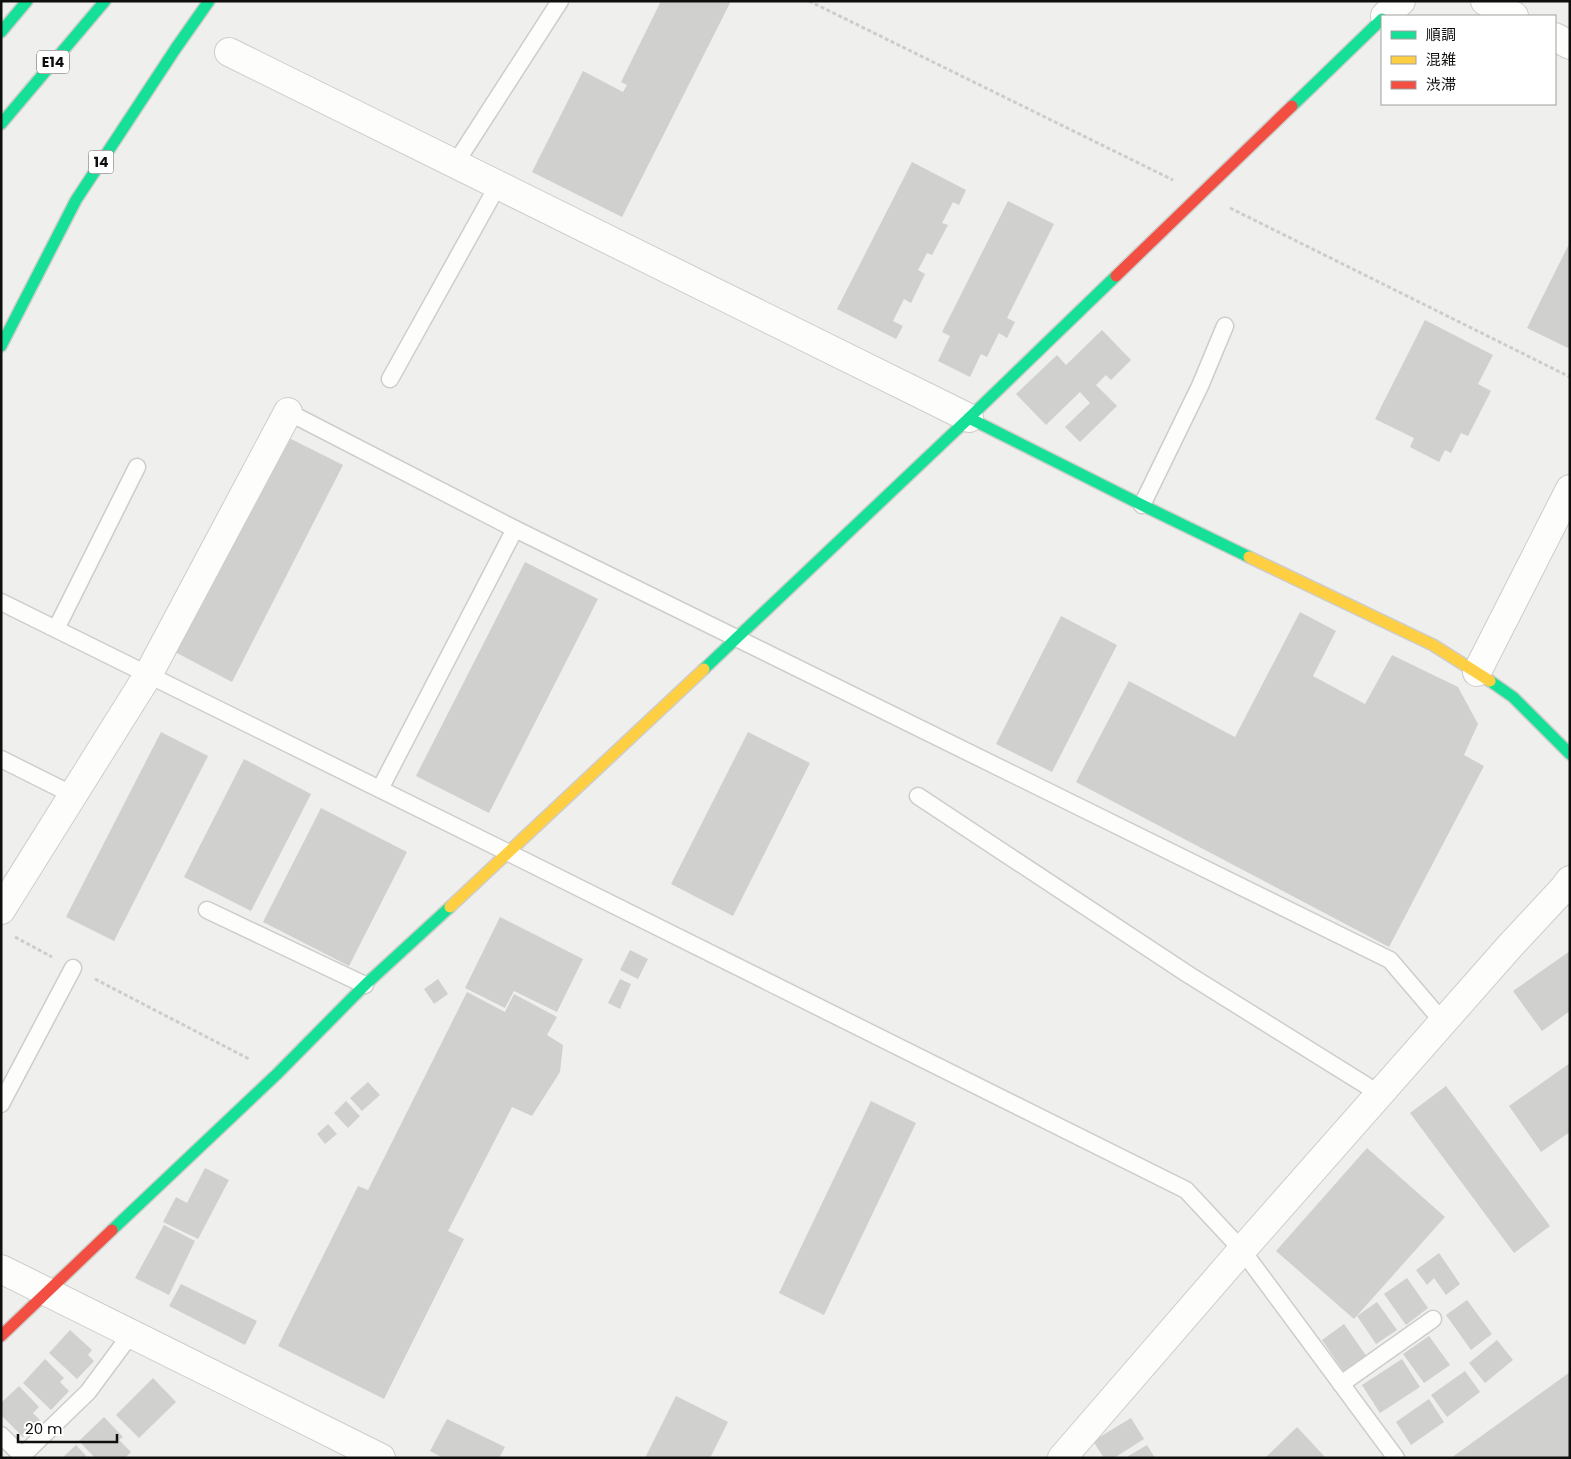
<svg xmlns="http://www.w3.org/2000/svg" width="1571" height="1459" font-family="Poppins,'Noto Sans JP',sans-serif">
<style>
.building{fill:#d0d0ce}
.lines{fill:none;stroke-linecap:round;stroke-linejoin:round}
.lane-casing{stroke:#cdcdcb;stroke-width:19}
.street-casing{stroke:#cdcdcb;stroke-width:30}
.fast-casing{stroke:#cdcdcb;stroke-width:14}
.slow-casing{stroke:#cdcdcb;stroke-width:14}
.jam-casing{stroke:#cdcdcb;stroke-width:14}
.path{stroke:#cdcdcd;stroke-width:3;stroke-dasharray:4 2.5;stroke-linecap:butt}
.lane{stroke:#fdfdfc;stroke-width:16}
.street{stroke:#fdfdfc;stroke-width:28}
.fast{stroke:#16e098;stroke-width:11}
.slow{stroke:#ffcf43;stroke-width:11}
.jam{stroke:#f24e42;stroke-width:11}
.labels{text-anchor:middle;stroke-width:4;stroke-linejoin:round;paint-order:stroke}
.shield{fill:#fff;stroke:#575756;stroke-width:1}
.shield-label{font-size:14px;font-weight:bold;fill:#0f0f0d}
</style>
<rect width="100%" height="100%" fill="#efefed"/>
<g class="building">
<polygon points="661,1 731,1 622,217 532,172 583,71 623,92 627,85 621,82"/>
<polygon points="912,162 966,190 959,205 953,202 942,223 948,225 932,255 927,253 918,270 925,274 911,303 904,299 893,321 903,326 896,339 837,309"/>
<polygon points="1008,201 1054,224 1007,318 1015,322 1007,338 999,333 987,357 981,354 970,377 938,361 950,336 942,332"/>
<polygon points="1570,242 1570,349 1527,328"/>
<polygon points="1425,320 1493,355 1478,384 1491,391 1468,436 1461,433 1451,453 1445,450 1439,462 1410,447 1414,438 1375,419"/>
<polygon points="1102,330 1131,360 1111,380 1106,375 1096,385 1117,406 1080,442 1065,427 1090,403 1080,392 1046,425 1016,394 1057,355 1066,365"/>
<polygon points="285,436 343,465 232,682 175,652"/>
<polygon points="525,562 598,599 489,813 416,776"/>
<polygon points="1300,612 1336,631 1313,676 1365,704 1392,655 1458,687 1478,724 1464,755 1484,766 1389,947 1076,782 1129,681 1235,737"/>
<polygon points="1061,616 1117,645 1052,772 996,744"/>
<polygon points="161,732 208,756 114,941 66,917"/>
<polygon points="748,732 810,763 733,916 671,884"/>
<polygon points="244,759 311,794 251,911 184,877"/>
<polygon points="321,808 407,852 349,966 263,922"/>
<polygon points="500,917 583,959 557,1012 514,991 505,1008 465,988"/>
<polygon points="630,950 648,959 638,979 620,970"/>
<polygon points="1570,951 1570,1011 1542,1031 1513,991"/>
<polygon points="438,979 448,994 434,1004 424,989"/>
<polygon points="620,979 631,984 620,1009 608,1003"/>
<polygon points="467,992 505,1012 514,994 557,1017 547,1035 563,1045 560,1072 532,1116 512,1107 448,1231 464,1239 384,1399 278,1346 358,1186 368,1190"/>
<polygon points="1570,1063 1570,1132 1541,1152 1509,1106"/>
<polygon points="368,1082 380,1095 362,1111 350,1098"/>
<polygon points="1446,1086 1550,1226 1514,1253 1410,1113"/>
<polygon points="346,1101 360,1116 348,1128 334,1113"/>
<polygon points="871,1101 916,1123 824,1315 779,1293"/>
<polygon points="328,1124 337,1134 325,1144 317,1134"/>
<polygon points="1367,1148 1445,1217 1354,1319 1276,1251"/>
<polygon points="205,1168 229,1180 198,1239 163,1222 176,1197 187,1203"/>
<polygon points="164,1225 195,1241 169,1295 135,1278"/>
<polygon points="1439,1253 1460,1284 1446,1295 1434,1278 1427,1285 1416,1270"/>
<polygon points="1407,1278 1428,1308 1406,1325 1384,1294"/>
<polygon points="181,1284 257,1321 245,1345 169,1306"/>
<polygon points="1467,1300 1492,1334 1471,1350 1446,1315"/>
<polygon points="1377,1302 1397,1330 1376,1344 1357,1316"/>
<polygon points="1344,1324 1367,1357 1344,1372 1322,1340"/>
<polygon points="70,1330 92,1350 88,1355 94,1361 77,1379 49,1353"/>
<polygon points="1429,1336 1450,1365 1424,1383 1403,1354"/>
<polygon points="1497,1340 1513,1360 1485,1383 1469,1363"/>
<polygon points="45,1359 64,1378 60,1382 69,1391 51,1410 23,1383"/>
<polygon points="1402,1359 1420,1387 1380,1413 1362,1385"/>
<polygon points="1465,1371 1480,1392 1447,1417 1431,1395"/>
<polygon points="1570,1372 1570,1458 1451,1458"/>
<polygon points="153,1378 176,1402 139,1438 116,1415"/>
<polygon points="19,1386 39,1407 33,1413 40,1420 23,1437 1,1415 1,1403"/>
<polygon points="676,1396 728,1422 710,1458 645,1458"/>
<polygon points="1429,1399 1444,1422 1411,1445 1396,1422"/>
<polygon points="104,1417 123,1437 119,1440 131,1452 125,1458 95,1458 79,1441"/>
<polygon points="1131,1418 1144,1439 1114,1458 1104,1458 1093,1441"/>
<polygon points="447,1419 505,1447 499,1458 443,1458 430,1451"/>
<polygon points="1297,1427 1326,1458 1265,1458"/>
<polygon points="76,1445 88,1458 62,1458"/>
<polygon points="1147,1445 1155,1458 1125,1458"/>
</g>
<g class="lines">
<defs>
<g id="lane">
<polyline points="455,164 560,1"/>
<polyline points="390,379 498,185"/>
<polyline points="288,412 515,529 1390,960 1443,1022"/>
<polyline points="1142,505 1200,386 1225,326"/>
<polyline points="1,602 509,853 1186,1190 1242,1250 1396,1458"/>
<polyline points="56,629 137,467"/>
<polyline points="1,759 73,795"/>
<polyline points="380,789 515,529"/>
<polyline points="918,796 1189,975 1380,1094"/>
<polyline points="207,910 365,985"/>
<polyline points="1,1104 73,968"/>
<polyline points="1341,1384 1433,1319"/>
<polyline points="1,1435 22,1456 88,1392 131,1334"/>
</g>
<g id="street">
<polyline points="1485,1 1514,16"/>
<polyline points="1385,16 1401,1"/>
<polyline points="1555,37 1570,45"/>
<polyline points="229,52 969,418"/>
<polyline points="1477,672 1570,489"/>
<polyline points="1,910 148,675 288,412"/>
<polyline points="1,1269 381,1458"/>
<polyline points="1062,1458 1242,1250 1510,946 1564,888 1570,880"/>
</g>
<g id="fast">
<polyline points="1,32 27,1"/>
<polyline points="1292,106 1382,19"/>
<polyline points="1,124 105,1"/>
<polyline points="1,346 76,200 176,48 209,1"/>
<polyline points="969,418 1142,505 1249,557"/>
<polyline points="704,669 969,418 1116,276"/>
<polyline points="1490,681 1513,697 1570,754"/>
<polyline points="112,1230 277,1074 365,985 450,907"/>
</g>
<g id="slow">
<polyline points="1249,557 1433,645 1490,681"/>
<polyline points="450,907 704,669"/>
</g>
<g id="jam">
<polyline points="1116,276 1292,106"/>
<polyline points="1,1336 112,1230"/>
</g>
</defs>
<use href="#lane" class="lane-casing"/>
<use href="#street" class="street-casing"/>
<use href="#fast" class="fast-casing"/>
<use href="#slow" class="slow-casing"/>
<use href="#jam" class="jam-casing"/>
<g class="path">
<polyline points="809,1 1173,180"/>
<polyline points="1230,208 1570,377"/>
<polyline points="15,937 52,957"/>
<polyline points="95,979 249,1059"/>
</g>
<use href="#lane" class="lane"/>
<use href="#street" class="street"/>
<use href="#fast" class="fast"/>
<use href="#slow" class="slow"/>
<use href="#jam" class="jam"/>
</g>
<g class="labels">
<g class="shield">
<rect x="37" y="50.5" width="32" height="23" rx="4"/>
<rect x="88.5" y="150.5" width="25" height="23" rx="4"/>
</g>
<g class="shield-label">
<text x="53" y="67">E14</text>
<text x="101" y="167">14</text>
</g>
</g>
<rect width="1571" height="1459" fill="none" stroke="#0f0f0d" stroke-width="5"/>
<rect x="1381" y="15" width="175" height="90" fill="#ffffff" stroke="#9f9f9e"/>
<rect x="1391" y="31" width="25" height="8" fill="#16e098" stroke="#9f9f9e"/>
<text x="1426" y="40" font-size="15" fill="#0f0f0d">順調</text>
<rect x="1391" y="56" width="25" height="8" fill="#ffcf43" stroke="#9f9f9e"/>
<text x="1426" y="65" font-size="15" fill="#0f0f0d">混雑</text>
<rect x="1391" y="81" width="25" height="8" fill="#f24e42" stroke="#9f9f9e"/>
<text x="1426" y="90" font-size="15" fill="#0f0f0d">渋滞</text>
<path d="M18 1434v8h99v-8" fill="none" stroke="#0f0f0d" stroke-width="2.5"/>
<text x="25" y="1434" font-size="15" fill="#0f0f0d" stroke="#ffffff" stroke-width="4" paint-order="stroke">20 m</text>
</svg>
